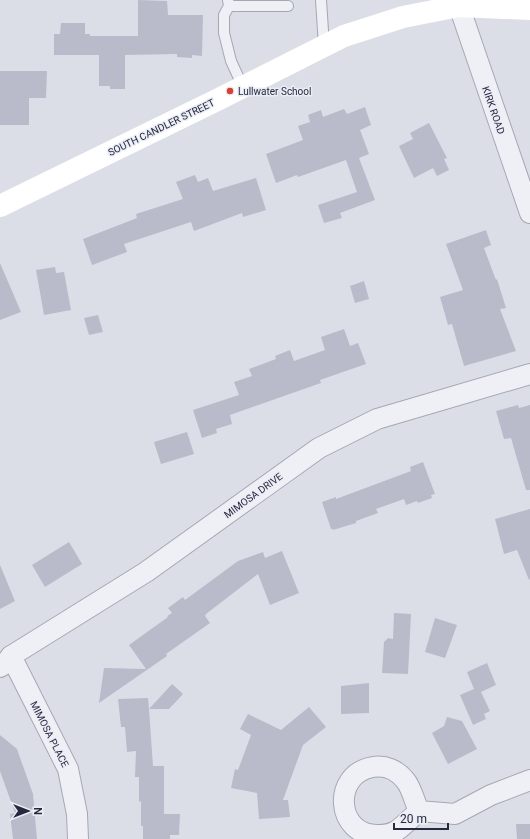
<svg xmlns="http://www.w3.org/2000/svg" width="530" height="839" font-family="Roboto,sans-serif">
<style>
.building{fill:#b9bbca}
.lines{fill:none;stroke-linecap:round;stroke-linejoin:round}
.lane-casing{stroke:#a5a7b5;stroke-width:12}
.street-casing{stroke:#a5a7b5;stroke-width:22}
.lane{stroke:#eff0f5;stroke-width:10}
.street{stroke:#eff0f5;stroke-width:20}
.secondary{stroke:#fff;stroke-width:22}
.poi-dot{fill:#d84035;stroke:#ebedf5;stroke-width:1.5}
.labels{text-anchor:middle;stroke-width:3;stroke-linejoin:round;paint-order:stroke}
.poi-label{font-size:10px;fill:#25283f;stroke:#ebedf5;text-anchor:start}
.street-label{font-size:10px;fill:#25283f;stroke:#ebedf5}
</style>
<rect width="100%" height="100%" fill="#dcdee7"/>
<g class="building">
<polygon points="138,0 167,1 168,15 203,15 202,56 192,55 192,58 177,57 177,54 125,55 125,89 110,89 110,86 99,86 99,55 54,55 54,34 60,34 61,23 85,23 85,34 90,34 90,36 138,36"/>
<polygon points="0,71 47,71 46,98 29,98 29,125 0,125"/>
<polygon points="365,107 371,125 360,130 369,154 359,158 375,200 340,213 342,218 324,223 318,205 357,192 346,160 298,177 297,175 276,183 266,154 303,140 298,126 310,122 308,115 321,110 323,117 344,109 347,114"/>
<polygon points="429,123 447,158 444,159 449,170 437,176 433,168 414,178 399,146 413,139 410,133"/>
<polygon points="195,175 198,182 208,178 213,191 256,178 266,210 243,217 242,213 194,231 191,222 124,244 127,252 92,265 83,239 137,218 136,214 183,199 176,182"/>
<polygon points="486,230 491,245 484,248 496,280 497,279 506,308 500,309 516,351 464,366 452,324 448,325 440,297 463,290 446,244"/>
<polygon points="0,263 21,312 0,320"/>
<polygon points="55,267 56,273 64,272 71,310 44,315 36,270"/>
<polygon points="364,281 369,299 355,303 350,286"/>
<polygon points="98,315 103,332 89,335 84,318"/>
<polygon points="344,329 350,346 358,343 366,364 320,380 321,383 230,415 232,424 216,429 217,433 202,438 193,410 239,395 234,382 252,376 249,369 276,359 275,356 290,350 294,361 325,350 321,337"/>
<polygon points="518,405 519,408 530,405 530,490 526,490 511,438 504,439 496,411"/>
<polygon points="187,432 194,454 161,464 154,442"/>
<polygon points="423,462 435,494 431,495 432,498 418,503 417,501 406,505 404,499 376,509 378,513 356,521 356,523 333,530 333,529 331,529 322,502 336,497 336,499 411,471 410,467"/>
<polygon points="530,509 530,579 529,580 517,550 504,554 495,519"/>
<polygon points="69,542 82,564 45,587 32,565"/>
<polygon points="282,551 299,593 270,605 258,574 206,614 205,616 210,623 166,654 167,656 99,703 104,668 146,669 129,645 168,617 167,616 172,613 168,608 183,597 185,600 238,561 263,552 265,558"/>
<polygon points="0,565 15,601 0,609"/>
<polygon points="394,613 411,614 408,674 382,673 384,642 388,638 393,639"/>
<polygon points="435,618 457,625 445,658 425,652"/>
<polygon points="487,663 496,685 481,692 490,711 484,714 486,719 473,725 460,695 474,689 467,672"/>
<polygon points="369,683 369,713 341,714 341,686"/>
<polygon points="172,684 183,694 169,709 149,709 153,766 164,766 164,814 180,814 179,835 170,835 170,839 143,839 143,826 141,826 141,801 139,802 139,777 135,777 136,751 127,752 125,727 121,727 118,699 148,698 149,709"/>
<polygon points="309,707 326,727 303,745 283,800 288,800 290,817 259,819 257,793 231,788 235,769 238,770 251,735 240,729 248,714 281,730"/>
<polygon points="447,717 462,721 477,749 448,764 432,733 444,726"/>
<polygon points="0,735 17,749 33,794 37,839 13,839 10,814 15,813 0,771"/>
<polygon points="516,824 530,824 530,839 517,839"/>
</g>
<g class="lines">
<defs>
<g id="lane">
<polyline points="228,0 229,6 224,15 224,33 231,61 243,87"/>
<polyline points="321,0 324,46"/>
<polyline points="229,6 288,6"/>
</g>
<g id="street">
<polyline points="459,6 530,213"/>
<polyline points="11,656 68,769 77,814 78,839"/>
<polyline points="0,667 5,664 11,656 146,572 319,448 377,419 530,374"/>
<path d="M419,811C414,801 412,788 405,780C397,770 385,765 373,767C331,774 336,836 378,835C384,835 391,834 396,831C404,826 412,817 419,811L455,814L491,795L530,780"/>
</g>
</defs>
<use href="#lane" class="lane-casing"/>
<use href="#street" class="street-casing"/>
<use href="#lane" class="lane"/>
<use href="#street" class="street"/>
<polyline class="secondary" points="0,206 217,100 344,36 403,17 459,6 530,9"/>
</g>
<circle class="poi-dot" cx="230" cy="91" r="4"/>
<g class="labels">
<g class="poi-label">
<text x="238" y="95">Lullwater School</text>
</g>
<g class="street-label">
<text transform="translate(494 110) rotate(71)" y="4">KIRK ROAD</text>
<text transform="translate(161 127) rotate(-26)" y="4">SOUTH CANDLER STREET</text>
<text transform="translate(253 495) rotate(-36)" y="4">MIMOSA DRIVE</text>
<text transform="translate(50 734) rotate(63)" y="4">MIMOSA PLACE</text>
</g>
</g>
<g transform="translate(28 811) rotate(90)" stroke="#ebedf5" stroke-width="3" paint-order="stroke">
<path d="M0-3L7 15L0 10L-7 15Z" fill="#25283f"/>
<text y="-6" font-size="11" font-weight="bold" text-anchor="middle" fill="#25283f">N</text>
</g>
<path d="M394 823v6h54v-6" fill="none" stroke="#25283f" stroke-width="2"/>
<text x="400" y="823" font-size="12" fill="#25283f" stroke="#ebedf5" stroke-width="3" paint-order="stroke">20 m</text>
</svg>
